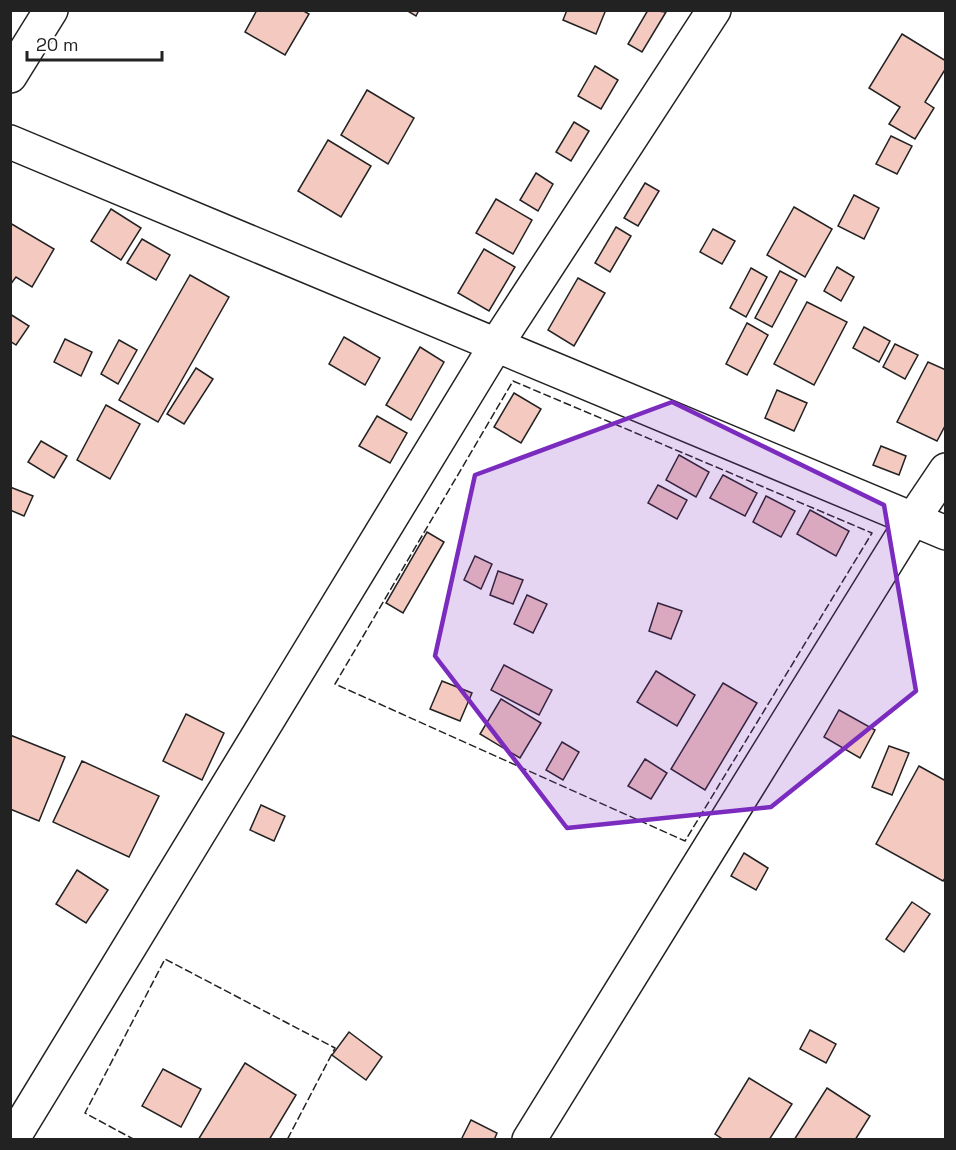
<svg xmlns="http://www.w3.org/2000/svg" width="956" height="1150" font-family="'Space Grotesk',sans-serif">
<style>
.building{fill:#f3c9c0;stroke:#222;stroke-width:1.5}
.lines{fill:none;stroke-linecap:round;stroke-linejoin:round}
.minor-casing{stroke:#222;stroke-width:36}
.minor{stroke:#fff;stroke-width:33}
.fence{stroke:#222;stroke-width:1.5;stroke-dasharray:8 3;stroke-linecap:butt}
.marked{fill:#7b2cbf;fill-opacity:0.2;stroke:#7b2cbf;stroke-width:4.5;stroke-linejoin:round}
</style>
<rect width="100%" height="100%" fill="#fff"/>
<g class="building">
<polygon points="257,10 302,10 309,14 285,55 245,32"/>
<polygon points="406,10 419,10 416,16"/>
<polygon points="603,10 605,12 596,34 563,20 567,10"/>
<polygon points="648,10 666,12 642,52 628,44"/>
<polygon points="902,34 946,61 946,68 925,102 934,108 915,139 889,124 900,107 869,88"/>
<polygon points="595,66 618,80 601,109 578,96"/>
<polygon points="367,90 414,118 388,164 341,135"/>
<polygon points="574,122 589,131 571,161 556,152"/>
<polygon points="891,136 912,146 897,174 876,164"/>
<polygon points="328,140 371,166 341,217 298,191"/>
<polygon points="536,173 553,184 538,211 520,200"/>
<polygon points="645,183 659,191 638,226 624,218"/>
<polygon points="854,195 879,208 864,239 838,226"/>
<polygon points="496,199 532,220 513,254 476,233"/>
<polygon points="794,207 832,229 805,277 767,255"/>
<polygon points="111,209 141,228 121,260 91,241"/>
<polygon points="10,223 54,249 32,287 16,277 10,285"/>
<polygon points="616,227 631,236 610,272 595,263"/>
<polygon points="713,229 735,241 722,264 700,252"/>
<polygon points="142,239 170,255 156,280 127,263"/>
<polygon points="484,249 515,267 489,311 458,293"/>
<polygon points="837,267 854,277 841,301 824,291"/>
<polygon points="751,268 767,277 746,317 730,308"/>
<polygon points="780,271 797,280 772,327 755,318"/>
<polygon points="190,275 229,297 158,422 119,400"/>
<polygon points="578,278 605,293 574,346 548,330"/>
<polygon points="807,302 847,322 814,385 774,364"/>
<polygon points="10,314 29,326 16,345 10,341"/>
<polygon points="747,323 768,335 747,375 726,364"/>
<polygon points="864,327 890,341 879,362 853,348"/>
<polygon points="344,337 380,358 365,385 329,364"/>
<polygon points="65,339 92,352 81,376 54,362"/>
<polygon points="119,340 137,350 118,384 101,374"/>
<polygon points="895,344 918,355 905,379 883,367"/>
<polygon points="420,347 444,362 411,420 386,405"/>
<polygon points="928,362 946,370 946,424 937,441 897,422"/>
<polygon points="196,368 213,379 184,424 167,414"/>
<polygon points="777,390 807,403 794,431 765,418"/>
<polygon points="514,393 541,409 521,443 494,427"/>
<polygon points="106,405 140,424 110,479 77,460"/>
<polygon points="377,416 407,433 390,463 359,446"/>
<polygon points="41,441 67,456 54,478 28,462"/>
<polygon points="881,446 906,456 899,475 873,465"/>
<polygon points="679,455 709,472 696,497 666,480"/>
<polygon points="723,475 757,493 745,516 710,498"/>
<polygon points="658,485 687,500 677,519 648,503"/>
<polygon points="10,487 33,496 24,516 10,510"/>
<polygon points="766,496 795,511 781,537 753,522"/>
<polygon points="810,510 849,531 836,556 797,534"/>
<polygon points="427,532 444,542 403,613 386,603"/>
<polygon points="475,556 492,564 481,589 464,580"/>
<polygon points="498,571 523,580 513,604 490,595"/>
<polygon points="527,595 547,604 533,633 514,624"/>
<polygon points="658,603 682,611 671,639 649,631"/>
<polygon points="504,665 552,690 539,715 491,690"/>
<polygon points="656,671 695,695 677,726 637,702"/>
<polygon points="442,681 472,693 460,721 430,709"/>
<polygon points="723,683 757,703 705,790 671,769"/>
<polygon points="501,699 541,723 520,758 480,734"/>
<polygon points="839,710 875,730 860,758 824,737"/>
<polygon points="186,714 224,733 202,780 163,761"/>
<polygon points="10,735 65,757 39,821 10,809"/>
<polygon points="562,742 579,752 563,780 546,770"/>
<polygon points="889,746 909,753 892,795 872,787"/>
<polygon points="645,759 667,773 651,799 628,786"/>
<polygon points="82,761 159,796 129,857 53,822"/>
<polygon points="919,766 946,781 946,877 943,881 876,844"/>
<polygon points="261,805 285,816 274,841 250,830"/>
<polygon points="744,853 768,868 756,890 731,876"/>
<polygon points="77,870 108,890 86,923 56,904"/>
<polygon points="912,902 930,914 904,952 886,939"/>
<polygon points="810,1030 836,1044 826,1063 800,1049"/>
<polygon points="349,1032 382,1057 366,1080 332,1055"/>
<polygon points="245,1063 296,1095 269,1140 198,1140"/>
<polygon points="163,1069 201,1089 181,1127 142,1106"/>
<polygon points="749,1078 792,1104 769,1140 724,1140 715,1134"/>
<polygon points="827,1088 870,1116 855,1140 794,1140"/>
<polygon points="471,1120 497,1133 494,1140 461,1140"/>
</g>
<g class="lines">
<defs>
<g id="minor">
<polyline points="10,76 51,10"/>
<polyline points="10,142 946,533"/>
<polyline points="12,1140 496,345 714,10"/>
<polyline points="529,1140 913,519 946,470"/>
</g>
</defs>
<use href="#minor" class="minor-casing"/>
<use href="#minor" class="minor"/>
<g class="fence">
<polygon points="513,381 872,533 685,841 335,684"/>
<polyline points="135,1140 85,1113 165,959 335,1048 287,1140"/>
</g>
</g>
<path class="marked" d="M672,402L884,505L916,691L771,807L567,828L435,656L475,475Z"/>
<rect width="956" height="1150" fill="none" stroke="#222222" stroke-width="24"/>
<path d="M27 51v9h135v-9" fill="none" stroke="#222222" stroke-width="3"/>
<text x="36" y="51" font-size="18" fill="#222222" stroke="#ffffff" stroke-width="4.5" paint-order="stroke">20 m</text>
</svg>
